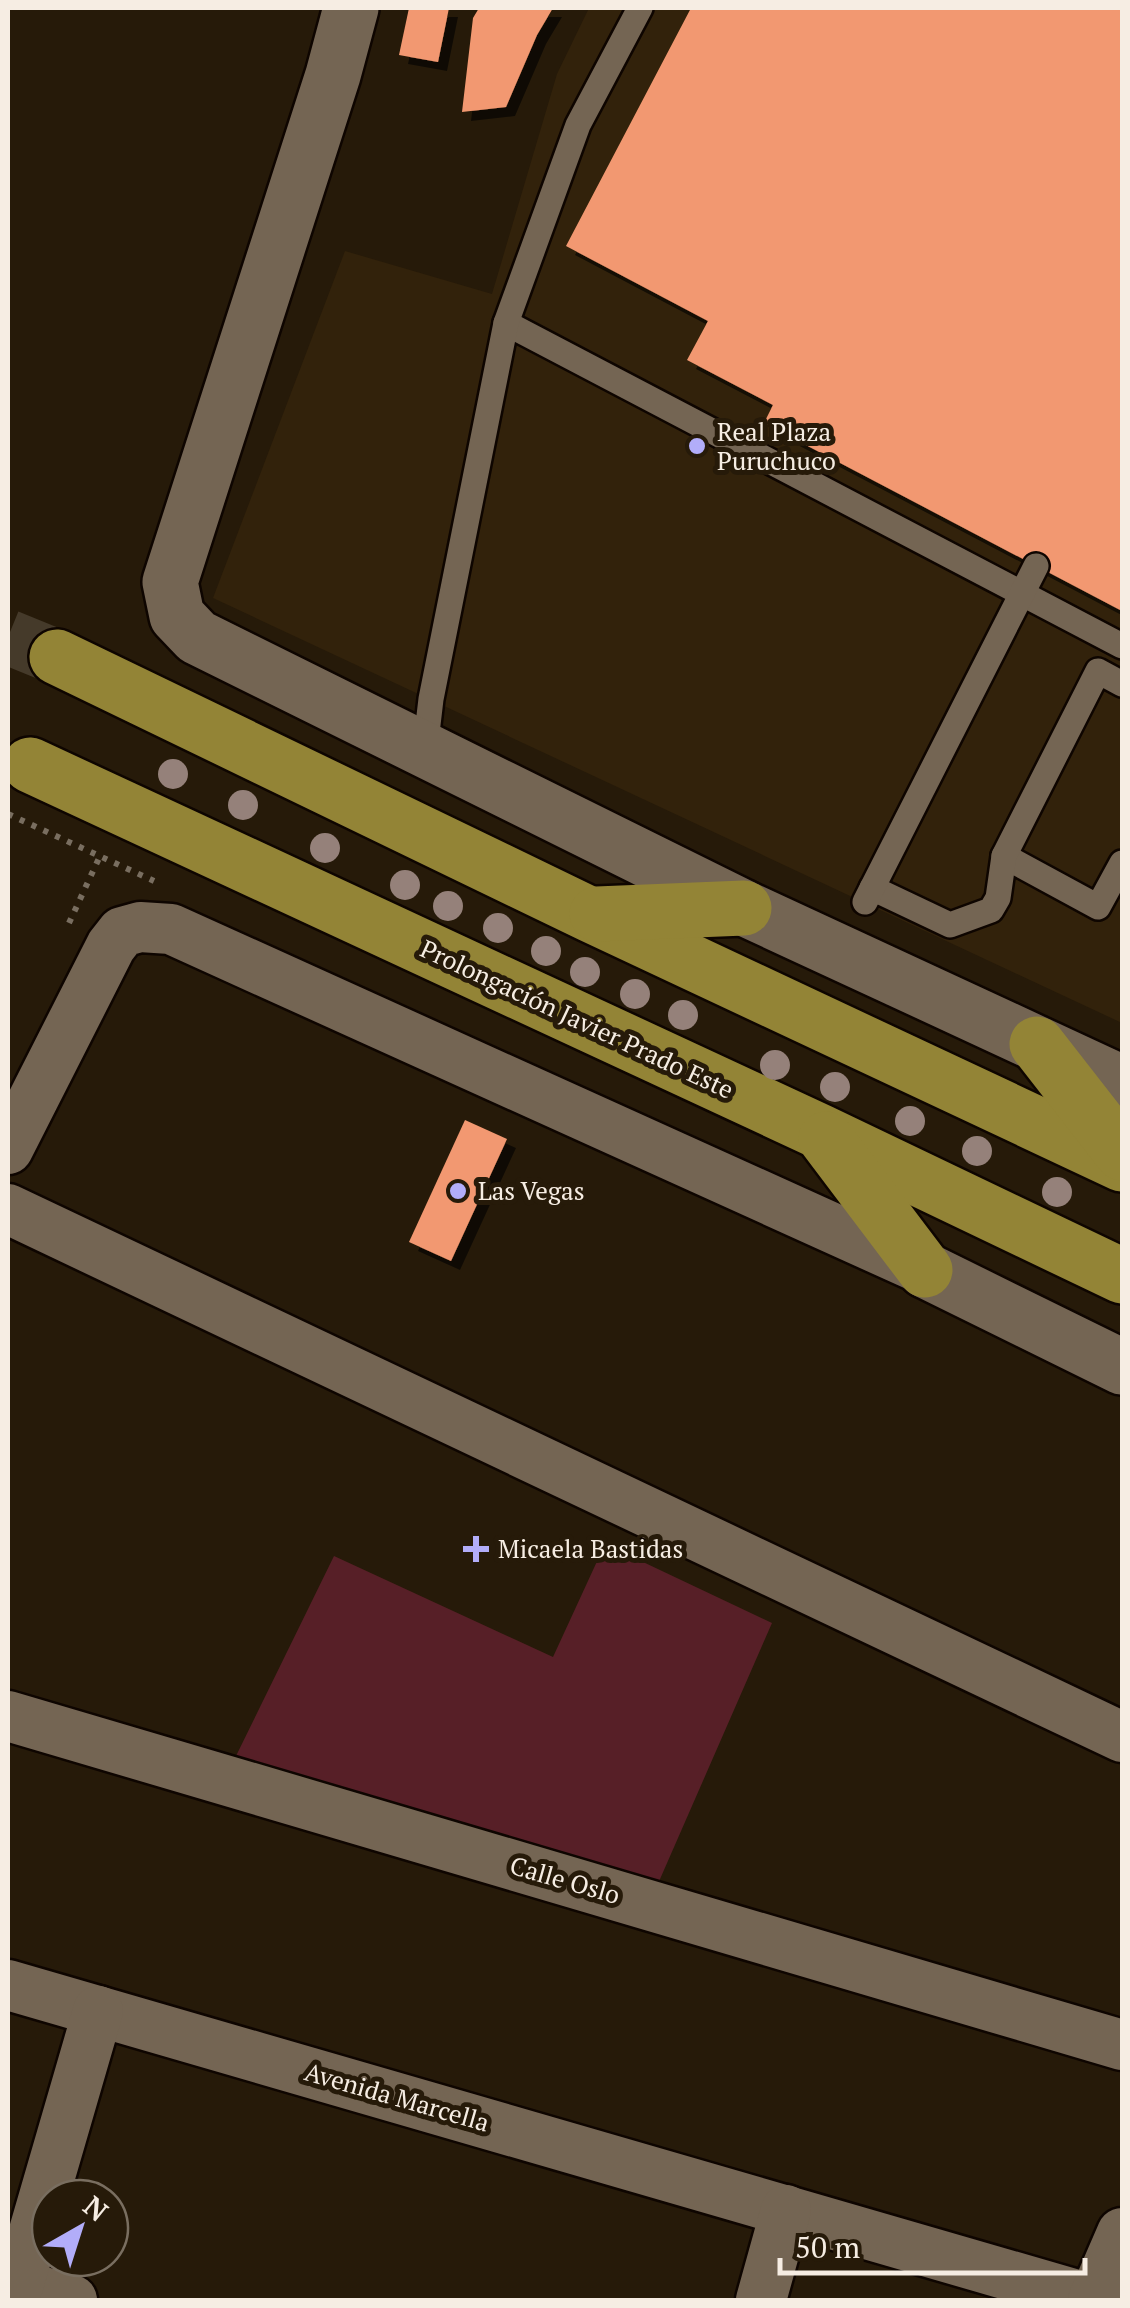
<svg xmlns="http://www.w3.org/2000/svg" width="1130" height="2308" font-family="'PT Serif',serif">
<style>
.built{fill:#32220b}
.green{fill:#571f27}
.building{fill:#f29871;filter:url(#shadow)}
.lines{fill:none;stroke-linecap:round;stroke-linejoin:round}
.primary-tunnel{stroke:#453a2a;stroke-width:55;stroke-dasharray:55 28;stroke-linecap:butt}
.service-casing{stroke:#0e0500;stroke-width:30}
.minor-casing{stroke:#0e0500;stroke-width:55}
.tertiary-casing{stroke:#0e0500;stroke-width:60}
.primary-casing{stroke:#0e0500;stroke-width:60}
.path{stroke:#796e60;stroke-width:6;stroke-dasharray:5 8;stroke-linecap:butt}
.service{stroke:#746553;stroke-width:25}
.minor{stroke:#746553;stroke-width:50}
.tertiary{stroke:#746553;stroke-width:55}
.primary{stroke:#938436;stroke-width:55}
.tree{fill:#95817a}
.poi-dot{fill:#b2adf9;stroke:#261a09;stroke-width:4}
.labels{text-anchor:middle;stroke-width:10;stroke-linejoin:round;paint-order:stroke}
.poi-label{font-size:25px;fill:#f6ede3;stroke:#261a09;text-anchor:start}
.street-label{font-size:25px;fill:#f6ede3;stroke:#261a09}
</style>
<defs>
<filter id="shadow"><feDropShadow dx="9" dy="9" stdDeviation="0" flood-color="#0009"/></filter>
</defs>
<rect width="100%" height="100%" fill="#261a09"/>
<polygon class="built" points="589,8 1122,8 1122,1023 213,598 345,251 492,294 557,74"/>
<polygon class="green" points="605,1544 772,1623 657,1886 236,1756 334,1556 553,1657"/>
<g class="building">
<polygon points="409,8 449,8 438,62 399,55"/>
<polygon points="479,8 553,8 537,35 506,107 462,112 473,18"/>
<polygon points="691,8 1122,8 1122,611 764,423 773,405 687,360 708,321 566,246"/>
<polygon points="465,1120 507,1139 451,1261 409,1242"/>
</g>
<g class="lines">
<polyline class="primary-tunnel" points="8,637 57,657"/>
<defs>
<g id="service">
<polyline points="506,323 1122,646"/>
<polyline points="425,750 431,699 506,323 578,125 640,8"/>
<polyline points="1004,856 1098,907 1122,863"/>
<polyline points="872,888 950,925 991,910 998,898 1004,856 1098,671 1122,684"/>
<polyline points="865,902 1036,566"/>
</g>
<g id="minor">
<polyline points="8,1149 111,946 122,932 140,927 171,929 925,1270"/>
<polyline points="8,1209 1122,1737"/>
<polyline points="8,1716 1122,2045"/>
<polyline points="8,1985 1094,2300"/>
<polyline points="8,2282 72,2300"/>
<polyline points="14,2300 98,2011"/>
<polyline points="761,2300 786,2210"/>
<polyline points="1093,2300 1122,2233"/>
</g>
<g id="tertiary">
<polyline points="351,8 333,75 170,582 177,616 197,637 744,908 1122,1083"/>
<polyline points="925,1270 1122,1367"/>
</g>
<g id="primary">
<polyline points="57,657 591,915 1122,1164"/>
<polyline points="30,765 821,1132 1122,1276"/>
<polyline points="597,914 744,908"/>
<polyline points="1037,1044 1122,1153"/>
<polyline points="826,1139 925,1270"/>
</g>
</defs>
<use href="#service" class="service-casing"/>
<use href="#minor" class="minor-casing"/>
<use href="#tertiary" class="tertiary-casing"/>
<use href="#primary" class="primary-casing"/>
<g class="path">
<polyline points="8,814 154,881"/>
<polyline points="69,923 100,856"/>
</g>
<use href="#service" class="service"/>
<use href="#minor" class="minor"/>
<use href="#tertiary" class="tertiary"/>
<use href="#primary" class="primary"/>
</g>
<g class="tree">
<circle cx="173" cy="774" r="15"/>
<circle cx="243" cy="805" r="15"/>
<circle cx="325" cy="848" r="15"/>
<circle cx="405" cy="885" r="15"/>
<circle cx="448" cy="906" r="15"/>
<circle cx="498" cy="928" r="15"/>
<circle cx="546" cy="951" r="15"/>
<circle cx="585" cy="972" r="15"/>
<circle cx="635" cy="994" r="15"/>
<circle cx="683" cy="1015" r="15"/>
<circle cx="775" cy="1065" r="15"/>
<circle cx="835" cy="1087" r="15"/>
<circle cx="910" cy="1121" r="15"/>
<circle cx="977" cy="1151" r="15"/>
<circle cx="1057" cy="1192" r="15"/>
</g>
<g class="poi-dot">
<circle cx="697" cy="446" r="10"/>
<circle cx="458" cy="1191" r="10"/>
<path d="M471 1534h10v10h10v10h-10v10h-10v-10h-10v-10h10z"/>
</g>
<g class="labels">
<g class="poi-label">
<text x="717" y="441">Real Plaza<tspan x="717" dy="29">Puruchuco</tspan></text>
<text x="478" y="1200">Las Vegas</text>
<text x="498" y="1558">Micaela Bastidas</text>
</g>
<g class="street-label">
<text transform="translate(577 1019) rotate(25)" y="9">Prolongación Javier Prado Este</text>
<text transform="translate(565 1880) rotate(16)" y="9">Calle Oslo</text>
<text transform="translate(397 2097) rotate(16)" y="9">Avenida Marcella</text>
</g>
</g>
<rect width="1130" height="2308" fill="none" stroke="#f6ede3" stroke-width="20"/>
<g transform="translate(80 2228) rotate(39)"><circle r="48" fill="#261a09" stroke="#796e60" stroke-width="2.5"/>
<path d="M0-8L18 38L0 25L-18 38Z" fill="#b2adf9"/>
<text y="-15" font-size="28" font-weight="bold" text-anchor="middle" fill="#f6ede3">N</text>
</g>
<path d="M780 2258v15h305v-15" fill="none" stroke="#f6ede3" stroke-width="5"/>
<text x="795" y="2258" font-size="30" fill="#f6ede3" stroke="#261a09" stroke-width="8" paint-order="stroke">50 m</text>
</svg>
